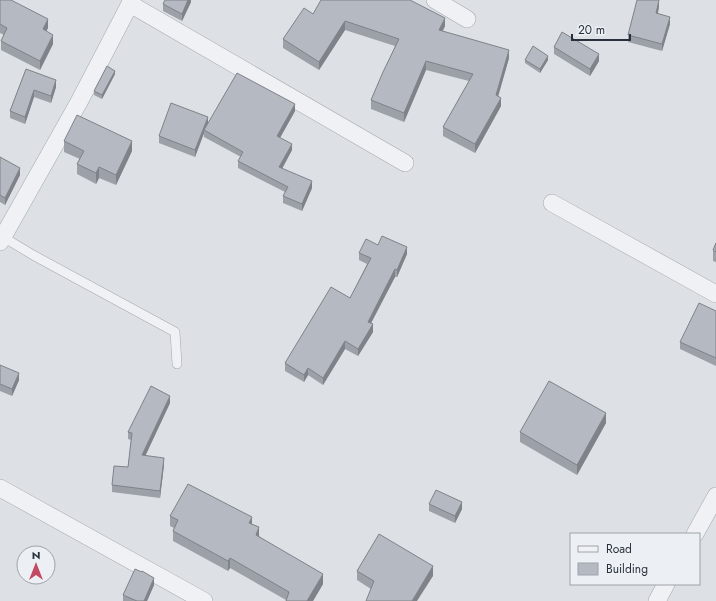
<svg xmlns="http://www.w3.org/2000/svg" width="716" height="601" font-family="Jost,sans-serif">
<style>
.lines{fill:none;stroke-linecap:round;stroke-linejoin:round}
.service-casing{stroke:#a3a8af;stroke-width:10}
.minor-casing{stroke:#a3a8af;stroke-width:18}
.service{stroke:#eff1f4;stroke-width:9}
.minor{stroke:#eff1f4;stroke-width:17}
.wall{fill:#9ca0a7}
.shaded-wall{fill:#7f8288}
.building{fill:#b5bac2;stroke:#7f8288}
</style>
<rect width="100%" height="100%" fill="#dde1e6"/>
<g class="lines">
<defs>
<polyline id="service" points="3,237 33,255 175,332 177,364"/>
<g id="minor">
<polyline points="435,0 467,19"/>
<polyline points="130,4 405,163"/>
<polyline points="552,203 716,294"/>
<polyline points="0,242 79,102 132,0"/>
<polyline points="0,488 204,601"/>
<polyline points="695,534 716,496"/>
<polyline points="657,601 666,584"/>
</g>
</defs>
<use href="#service" class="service-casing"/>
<use href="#minor" class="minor-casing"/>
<use href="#service" class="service"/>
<use href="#minor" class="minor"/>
</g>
<g class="wall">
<polygon points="0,0 48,28 46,31 53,44 40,70 1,50 1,41 4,35 0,33"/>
<polygon points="191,0 191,2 182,21 163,11 163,4"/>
<polygon points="659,7 658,13 670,24 662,51 628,42 628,35"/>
<polygon points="313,14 445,26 443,31 509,58 498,96 501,106 475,153 443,136 443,127 469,81 426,70 404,122 371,109 371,100 395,46 345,30 319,70 283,48 283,39"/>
<polygon points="554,47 599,61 590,76 554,54"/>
<polygon points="525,60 548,60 540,73 525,63"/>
<polygon points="26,69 56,87 51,103 34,97 25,124 10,118 10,111"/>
<polygon points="115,74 102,99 94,95 94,91"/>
<polygon points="295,111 280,138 292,150 282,169 312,188 302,211 283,203 283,196 285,192 238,168 238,161 241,157 204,137 204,133 195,157 159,143 159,136 208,124"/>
<polygon points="64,141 132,151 116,185 99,178 96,184 77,174 77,164 80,159 64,152"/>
<polygon points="0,157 20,175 5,205 0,202"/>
<polygon points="716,243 716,262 713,261 713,250"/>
<polygon points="378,245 407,254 397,277 395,277 371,323 373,332 358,356 345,349 323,385 308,375 304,382 285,371 285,363 350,298 367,264 359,260 359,253"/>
<polygon points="716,311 716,366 680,349 680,342"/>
<polygon points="0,365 19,380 12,396 0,391"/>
<polygon points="170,403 145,456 164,465 160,498 112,492 112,485 128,467 131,440 128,439 128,432"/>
<polygon points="606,423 577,475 520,442 520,432"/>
<polygon points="429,504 462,509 455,523 429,511"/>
<polygon points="170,516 252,524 259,536 323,584 313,601 286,601 286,600 230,568 228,571 173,541 173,531 174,528 170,526"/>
<polygon points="357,571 433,576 371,589 357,580"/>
<polygon points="142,572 154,585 147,601 123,601 123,595"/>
</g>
<g class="shaded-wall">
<polygon points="188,0 191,0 191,2 182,21 182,14"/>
<polygon points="659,0 659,7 656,20 656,13"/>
<polygon points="670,17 670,24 662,51 662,44"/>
<polygon points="445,18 445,26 439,38 439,30"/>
<polygon points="48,19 48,28 43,38 43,29"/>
<polygon points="345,21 345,30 319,70 319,62"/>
<polygon points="53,35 53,44 40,70 40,61"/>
<polygon points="509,50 509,58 496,104 496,95"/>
<polygon points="599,54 599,61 590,76 590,69"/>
<polygon points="548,56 548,60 540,73 540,69"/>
<polygon points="426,61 426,70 404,122 404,113"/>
<polygon points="115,71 115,74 102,99 102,95"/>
<polygon points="56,80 56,87 51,103 51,96"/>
<polygon points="34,90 34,97 25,124 25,117"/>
<polygon points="501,98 501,106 475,153 475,144"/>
<polygon points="295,104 295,111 277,143 277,136"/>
<polygon points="208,117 208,124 204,130 204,133 195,157 195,150"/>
<polygon points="132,141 132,151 116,185 116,175"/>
<polygon points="292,144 292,150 279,174 279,167"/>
<polygon points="99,167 99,178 96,184 96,173"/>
<polygon points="20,168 20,175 5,205 5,198"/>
<polygon points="312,181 312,188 302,211 302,204"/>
<polygon points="407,247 407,254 397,277 397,270"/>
<polygon points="395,269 395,277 368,329 368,322"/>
<polygon points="373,324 373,332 358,356 358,349"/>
<polygon points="345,341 345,349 323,385 323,378"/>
<polygon points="308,368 308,375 304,382 304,375"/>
<polygon points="19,373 19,380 12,396 12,389"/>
<polygon points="170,396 170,403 142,463 142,455"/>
<polygon points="606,413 606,423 577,475 577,465"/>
<polygon points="164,458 164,465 160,498 160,491"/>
<polygon points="462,502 462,509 455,523 455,516"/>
<polygon points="252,517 252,527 249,523"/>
<polygon points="259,527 259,537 256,535"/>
<polygon points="230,558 230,568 228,571 228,561"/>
<polygon points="433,566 433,576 417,601 412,601"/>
<polygon points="323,574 323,584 313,601 307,601"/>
<polygon points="154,578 154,585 147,601 144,601"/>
</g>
<g class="building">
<polygon points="0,0 11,0 48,19 43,29 53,35 40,61 1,41 7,28 0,24"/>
<polygon points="165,0 188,0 182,14 163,4"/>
<polygon points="321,0 410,0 445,18 439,30 509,50 496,95 501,98 475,144 443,127 473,74 426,61 404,113 371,100 383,72 399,39 345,21 319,62 283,39 304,8 313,14"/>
<polygon points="637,0 659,0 656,13 670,17 662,44 628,35"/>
<polygon points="562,32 599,54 590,69 554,47"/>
<polygon points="533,46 548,56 540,69 525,60"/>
<polygon points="107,66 115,71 102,95 94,91"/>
<polygon points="26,69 56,80 51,96 34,90 25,117 10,111"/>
<polygon points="237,73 295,104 277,136 292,144 279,167 312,181 302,204 283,196 288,187 238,161 243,152 204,130"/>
<polygon points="171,103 208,117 195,150 159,136"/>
<polygon points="77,115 132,141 116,175 99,167 96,173 77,164 84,151 64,141"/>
<polygon points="0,157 20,168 5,198 0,195"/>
<polygon points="382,236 407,247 397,270 395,269 368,322 373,324 358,349 345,341 323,378 308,368 304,375 285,363 331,287 350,298 371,258 359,253 366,239 378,245"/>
<polygon points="716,243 716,252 713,250"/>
<polygon points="699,303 716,311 716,358 680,342"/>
<polygon points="0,365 19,373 12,389 0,384"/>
<polygon points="549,381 606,413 577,465 520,432"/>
<polygon points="151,386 170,396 142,455 164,458 160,491 112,485 114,466 128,467 132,433 128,432"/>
<polygon points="188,484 252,517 249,523 259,527 256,535 323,574 307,601 286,601 289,592 230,558 228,561 173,531 178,520 170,516"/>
<polygon points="436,490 462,502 455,516 429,504"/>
<polygon points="379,534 433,566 412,601 366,601 374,581 357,571"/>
<polygon points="135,569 142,572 142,571 154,578 144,601 137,601 123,595"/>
</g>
<rect x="570" y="533" width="130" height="52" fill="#ecf0f4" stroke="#9ea3aa"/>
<rect x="578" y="546" width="20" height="6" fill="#eff1f4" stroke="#9ea3aa"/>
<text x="606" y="553" font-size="12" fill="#28303b">Road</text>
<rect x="578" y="563" width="20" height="12" fill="#b5bac2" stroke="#9ea3aa"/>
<text x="606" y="573" font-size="12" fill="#28303b">Building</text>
<g transform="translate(36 565)"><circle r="19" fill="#ecf0f4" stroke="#9ea3aa"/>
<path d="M0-3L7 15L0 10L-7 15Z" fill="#c34a61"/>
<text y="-6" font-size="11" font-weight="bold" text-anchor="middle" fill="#28303b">N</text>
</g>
<path d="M572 34v6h58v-6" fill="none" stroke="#28303b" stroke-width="2"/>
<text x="578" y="34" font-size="12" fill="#28303b" stroke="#ecf0f4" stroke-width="3" paint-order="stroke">20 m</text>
</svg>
